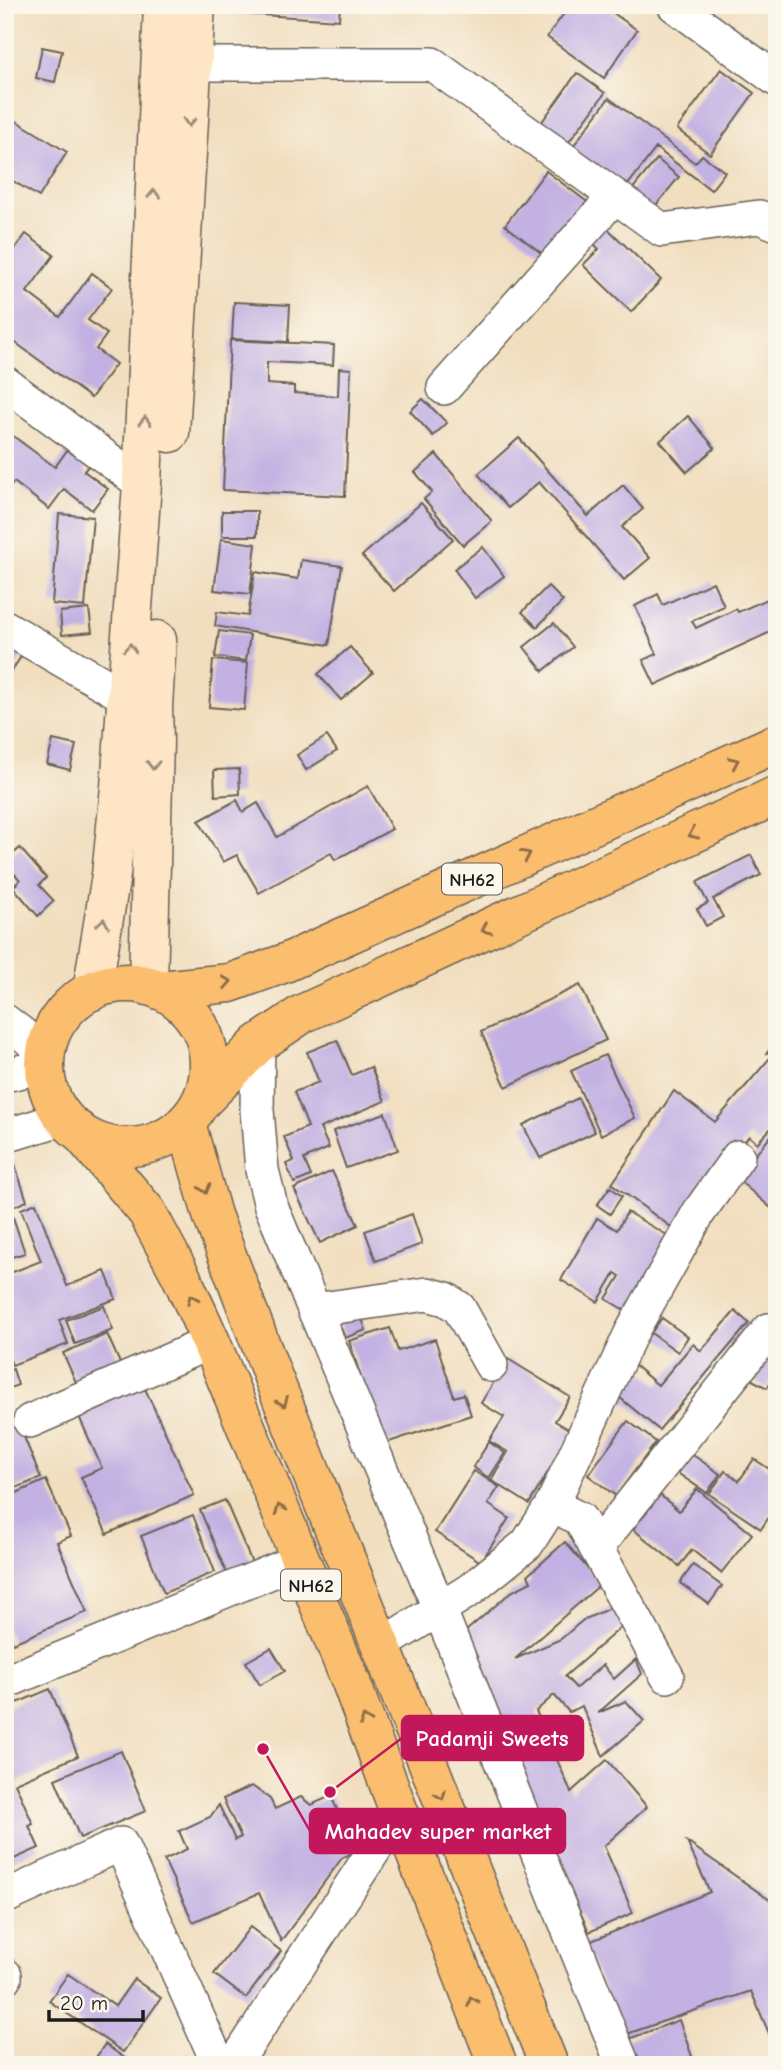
<svg xmlns="http://www.w3.org/2000/svg" width="782" height="2070" font-family="'Comic Neue',sans-serif">
<style>
.building{fill:#c2b1e2}
.lines{fill:none;stroke-linecap:round;stroke-linejoin:round}
.minor-casing{stroke:#676055;stroke-width:36}
.secondary-casing{stroke:#676055;stroke-width:41}
.trunk-casing{stroke:#676055;stroke-width:41}
.minor{stroke:#fff;stroke-width:33}
.secondary{stroke:#fde5c5;stroke-width:38}
.trunk{stroke:#fbbd6e;stroke-width:38}
.oneway{stroke:#988b79}
.oneway2{stroke:#8c6c45}
.labels{text-anchor:middle;stroke-width:5;stroke-linejoin:round;paint-order:stroke}
.shield{fill:#fbf7ec;stroke:#5f5e5a;stroke-width:2}
.shield-label{font-size:19px;font-weight:bold;fill:#1c1c1c}
.leader{fill:none;stroke:#c2185b;stroke-width:2.5}
.callout-dot{fill:#c2185b;stroke:#fbf7ec;stroke-width:2.5}
.callout{fill:#c2185b;stroke:#c2185b;stroke-width:2.5}
.callout-label{font-size:23px;text-anchor:middle;font-weight:bold;fill:#fff}
</style>
<rect width="100%" height="100%" fill="#fbf7ec"/>
<filter id="ink" filterUnits="userSpaceOnUse"><feTurbulence type="fractalNoise" baseFrequency=".0143" numOctaves="2"/><feDisplacementMap in="SourceGraphic" scale="14" xChannelSelector="R" yChannelSelector="G"/><feConvolveMatrix kernelMatrix="1 2 1 2 8 2 1 2 1" color-interpolation-filters="sRGB"/></filter>
<filter id="wash" filterUnits="userSpaceOnUse"><feTurbulence type="fractalNoise" baseFrequency=".00686" numOctaves="4" result="noise"/><feDisplacementMap in="SourceGraphic" scale="28" xChannelSelector="R" yChannelSelector="G"/><feGaussianBlur stdDeviation="1.57" result="paint"/><feColorMatrix in="noise" values="0 0 0 0 0 0 0 0 0 0 0 0 0 0 0 0 0 1.4 0 .05"/><feComposite in="paint" operator="in"/></filter>
<g filter="url(#wash)">
<rect width="100%" height="100%" fill="#f1debf"/>
<g id="blocks">
<g class="building">
<polygon points="247,5 340,5 339,20 246,14"/>
<polygon points="570,5 602,5 637,30 604,78 547,37"/>
<polygon points="42,47 62,51 55,82 36,78"/>
<polygon points="721,69 754,93 710,154 677,129"/>
<polygon points="577,73 605,93 563,150 536,130"/>
<polygon points="609,98 695,163 702,155 725,172 711,190 656,148 621,194 568,153"/>
<polygon points="5,114 67,152 39,197 5,176"/>
<polygon points="657,159 679,177 653,209 630,192"/>
<polygon points="546,171 590,204 549,259 505,225"/>
<polygon points="604,225 661,280 631,312 583,265 599,249 590,240"/>
<polygon points="26,234 54,255 27,292 60,317 92,273 112,288 88,320 107,334 96,349 116,364 91,398 5,335 5,262"/>
<polygon points="234,302 290,305 288,342 232,339"/>
<polygon points="230,340 334,345 333,365 267,362 267,384 294,386 294,393 338,396 339,368 351,369 345,496 223,490"/>
<polygon points="423,399 447,423 433,436 410,411"/>
<polygon points="688,416 715,448 687,472 660,441"/>
<polygon points="5,430 55,467 73,442 95,458 84,471 108,489 92,510 64,489 49,509 14,482 5,494"/>
<polygon points="519,438 588,516 623,485 643,509 622,527 650,558 624,580 539,482 508,508 478,474"/>
<polygon points="436,454 492,521 463,545 424,499 432,492 415,472"/>
<polygon points="421,503 453,539 394,591 362,556"/>
<rect x="222" y="511" width="35" height="25"/>
<polygon points="59,514 93,517 85,607 52,604"/>
<polygon points="221,539 256,544 250,594 214,590"/>
<polygon points="483,547 504,576 475,598 454,569"/>
<polygon points="301,560 342,566 329,645 215,626 217,612 248,616 255,572 298,579"/>
<polygon points="713,582 724,606 692,621 696,628 736,609 738,612 777,595 777,629 655,685 643,660 657,654 635,606 658,594 663,605"/>
<polygon points="548,586 563,601 537,627 522,612"/>
<polygon points="89,609 92,632 62,635 60,612"/>
<polygon points="554,623 573,647 543,671 524,647"/>
<polygon points="219,631 250,635 246,661 215,657"/>
<polygon points="5,636 26,649 7,678 5,677"/>
<polygon points="350,647 373,673 341,700 318,674"/>
<polygon points="213,660 248,663 244,710 209,707"/>
<polygon points="327,736 337,751 306,770 297,755"/>
<polygon points="53,740 76,745 70,770 47,764"/>
<polygon points="239,769 240,794 215,796 214,770"/>
<polygon points="368,786 392,829 335,860 331,853 259,893 237,855 223,862 199,821 237,800 243,812 258,803 277,837"/>
<polygon points="20,848 46,878 39,885 54,901 38,916 13,887 20,880 5,863 5,861"/>
<polygon points="751,855 761,875 713,899 723,917 706,926 697,909 708,903 697,882"/>
<polygon points="580,985 606,1040 506,1087 481,1032"/>
<polygon points="337,1040 352,1075 371,1067 385,1101 320,1128 329,1148 304,1159 311,1176 294,1183 286,1164 294,1161 284,1137 308,1127 294,1092 319,1082 307,1052"/>
<polygon points="777,1041 777,1122 757,1143 749,1136 712,1181 678,1232 612,1184 674,1091 715,1122 776,1051 767,1053"/>
<polygon points="605,1055 635,1118 601,1135 571,1071"/>
<polygon points="578,1098 595,1132 540,1158 523,1125"/>
<polygon points="385,1113 398,1150 346,1168 333,1131"/>
<polygon points="771,1136 777,1141 777,1213 736,1178"/>
<polygon points="14,1162 27,1201 10,1208 25,1253 5,1259 5,1165"/>
<polygon points="332,1171 358,1225 320,1243 294,1189"/>
<polygon points="610,1187 622,1196 610,1214 597,1205"/>
<polygon points="36,1203 67,1286 105,1271 116,1299 59,1320 68,1344 12,1365 5,1349 5,1275 41,1261 21,1209"/>
<polygon points="627,1212 679,1242 636,1317 606,1299 620,1276 615,1273 598,1302 561,1280 597,1218 617,1230"/>
<polygon points="412,1214 422,1244 376,1261 365,1231"/>
<polygon points="104,1306 113,1330 75,1344 66,1320"/>
<polygon points="359,1310 366,1330 345,1338 337,1318"/>
<polygon points="735,1311 749,1323 659,1430 613,1392 635,1366 658,1385 693,1344 701,1351"/>
<polygon points="662,1318 688,1337 678,1352 651,1333"/>
<polygon points="390,1328 398,1351 435,1339 454,1397 464,1394 471,1415 383,1444 349,1341"/>
<polygon points="107,1334 123,1370 79,1389 63,1353"/>
<polygon points="759,1349 777,1360 777,1372 767,1388 743,1375"/>
<polygon points="508,1359 570,1397 555,1421 572,1431 529,1504 491,1480 508,1452 489,1441 504,1417 481,1403"/>
<polygon points="13,1369 18,1385 5,1390 5,1372"/>
<polygon points="142,1382 194,1495 107,1534 81,1477 102,1468 77,1412"/>
<polygon points="628,1421 656,1442 616,1496 588,1475"/>
<polygon points="19,1425 41,1478 5,1492 5,1430"/>
<polygon points="489,1442 505,1453 489,1478 473,1467"/>
<polygon points="686,1450 720,1474 707,1493 673,1470"/>
<polygon points="754,1459 777,1474 777,1505 761,1529 709,1494 725,1471 739,1481"/>
<polygon points="474,1471 499,1487 488,1504 509,1518 481,1562 435,1532"/>
<polygon points="46,1480 71,1536 57,1542 87,1612 13,1643 5,1624 5,1498"/>
<polygon points="697,1489 752,1534 721,1573 692,1550 679,1566 633,1529 660,1495 679,1511"/>
<polygon points="225,1500 252,1563 227,1574 200,1510"/>
<polygon points="193,1515 215,1572 164,1593 141,1536"/>
<polygon points="565,1542 601,1584 515,1659 561,1639 583,1620 612,1607 626,1623 565,1676 576,1688 603,1665 614,1679 636,1659 642,1674 598,1713 626,1701 644,1721 603,1756 582,1706 569,1712 554,1695 536,1711 571,1792 607,1760 647,1807 604,1846 633,1913 589,1932 458,1638 511,1592 531,1582 528,1575"/>
<polygon points="693,1565 722,1586 709,1604 680,1583"/>
<polygon points="271,1648 285,1671 260,1685 246,1662"/>
<polygon points="50,1689 78,1756 15,1783 33,1824 29,1826 39,1848 5,1863 5,1708"/>
<polygon points="121,1751 146,1811 80,1838 55,1779"/>
<polygon points="252,1786 270,1799 275,1809 301,1797 311,1805 331,1796 356,1851 342,1858 281,1941 259,1893 193,1922 164,1860 187,1849 179,1831 210,1817 219,1805 235,1840 241,1837 223,1799"/>
<polygon points="687,1842 777,1905 777,2052 751,1991 624,2035 584,1944 710,1892"/>
<polygon points="250,1927 281,1951 246,1998 214,1974"/>
<polygon points="68,1974 115,2006 134,1979 161,1998 123,2052 49,2001"/>
<polygon points="679,2020 695,2065 635,2065 626,2040"/>
<polygon points="105,2044 134,2065 91,2065"/>
</g>
</g>
</g>
<g filter="url(#ink)">
<use href="#blocks" fill-opacity="0" stroke="#676055" stroke-width="2"/>
<g class="lines">
<defs>
<g id="minor">
<polyline points="674,5 777,80"/>
<polyline points="192,64 432,64 662,230 759,217 777,224"/>
<polyline points="5,383 142,484"/>
<polyline points="444,388 615,196"/>
<polyline points="5,627 126,697 147,704"/>
<polyline points="5,1021 46,1052"/>
<polyline points="258,1044 257,1110 262,1170 271,1206 439,1608 623,2065"/>
<polyline points="5,1075 45,1066"/>
<polyline points="5,1134 15,1133 64,1118"/>
<polyline points="314,1310 427,1294 446,1299 459,1308 491,1365"/>
<polyline points="30,1421 211,1342"/>
<polyline points="552,1505 580,1519 667,1676"/>
<polyline points="596,1548 769,1330 777,1337"/>
<polyline points="381,1645 470,1590 527,1544 552,1505 631,1333 699,1212 738,1157"/>
<polyline points="5,1682 300,1560"/>
<polyline points="5,1897 121,1844 219,2065"/>
<polyline points="5,1975 5,1978"/>
<polyline points="234,2065 399,1812"/>
</g>
<g id="secondary">
<polyline points="170,433 196,5"/>
<polyline points="148,986 154,741 153,706 157,640"/>
<polyline points="92,991 111,875 120,787 142,484 163,5"/>
</g>
<g id="trunk">
<circle cx="127" cy="1065" r="82"/>
<polyline points="159,990 230,983 285,963 777,743"/>
<polyline points="200,1103 258,1044 302,1014 777,795"/>
<polyline points="186,1123 212,1215 273,1377 549,2065"/>
<polyline points="78,1130 147,1212 181,1276 211,1342 351,1682 399,1812 498,2065"/>
</g>
</defs>
<use href="#minor" class="minor-casing"/>
<use href="#secondary" class="secondary-casing"/>
<use href="#trunk" class="trunk-casing"/>
<use href="#minor" class="minor"/>
<use href="#secondary" class="secondary"/>
<use href="#trunk" class="trunk"/>
</g>
<defs><path id="oneway-chevron" d="M-2-3.5L2.5 0L-2 3.5" fill="none" stroke-width="1.6" stroke-linecap="round" stroke-linejoin="round" transform="scale(1.75)"/></defs>
<g class="oneway">
<use href="#oneway-chevron" transform="translate(189 122) rotate(93)"/>
<use href="#oneway-chevron" transform="translate(154 194) rotate(-88)"/>
<use href="#oneway-chevron" transform="translate(145 421) rotate(-88)"/>
<use href="#oneway-chevron" transform="translate(130 648) rotate(-86)"/>
<use href="#oneway-chevron" transform="translate(153 765) rotate(91)"/>
<use href="#oneway-chevron" transform="translate(103 923) rotate(-81)"/>
</g>
<g class="oneway2">
<use href="#oneway-chevron" transform="translate(734 762) rotate(-24)"/>
<use href="#oneway-chevron" transform="translate(693 834) rotate(155)"/>
<use href="#oneway-chevron" transform="translate(526 855) rotate(-24)"/>
<use href="#oneway-chevron" transform="translate(486 929) rotate(155)"/>
<use href="#oneway-chevron" transform="translate(227 982) rotate(-11)"/>
<use href="#oneway-chevron" transform="translate(205 1189) rotate(74)"/>
<use href="#oneway-chevron" transform="translate(192 1299) rotate(-114)"/>
<use href="#oneway-chevron" transform="translate(283 1402) rotate(68)"/>
<use href="#oneway-chevron" transform="translate(280 1509) rotate(-112)"/>
<use href="#oneway-chevron" transform="translate(365 1720) rotate(-110)"/>
<use href="#oneway-chevron" transform="translate(441 1795) rotate(68)"/>
<use href="#oneway-chevron" transform="translate(472 2001) rotate(-112)"/>
</g>
</g>
<g class="labels">
<g class="shield">
<rect x="442" y="863.5" width="60" height="31" rx="5"/>
<rect x="281" y="1569.5" width="60" height="31" rx="5"/>
</g>
<g class="shield-label">
<text x="472" y="886">NH62</text>
<text x="311" y="1592">NH62</text>
</g>
</g>
<path class="leader" d="M330 1792L402 1738M263 1749L310 1831"/>
<g class="callout-dot">
<circle cx="330" cy="1792" r="7"/>
<circle cx="263" cy="1749" r="7"/>
</g>
<g class="callout">
<rect x="402" y="1716" width="181" height="44" rx="7"/>
<rect x="310" y="1809" width="255" height="44" rx="7"/>
</g>
<g class="callout-label">
<text x="492" y="1746">Padamji Sweets</text>
<text x="438" y="1839">Mahadev super market</text>
</g>
<rect width="782" height="2070" fill="none" stroke="#fbf7ec" stroke-width="28"/>
<path d="M49 2010v10h94v-10" fill="none" stroke="#1c1c1c" stroke-width="3.5"/>
<text x="60" y="2010" font-size="21" fill="#1c1c1c" stroke="#fbf7ec" stroke-width="5" paint-order="stroke">20 m</text>
</svg>
